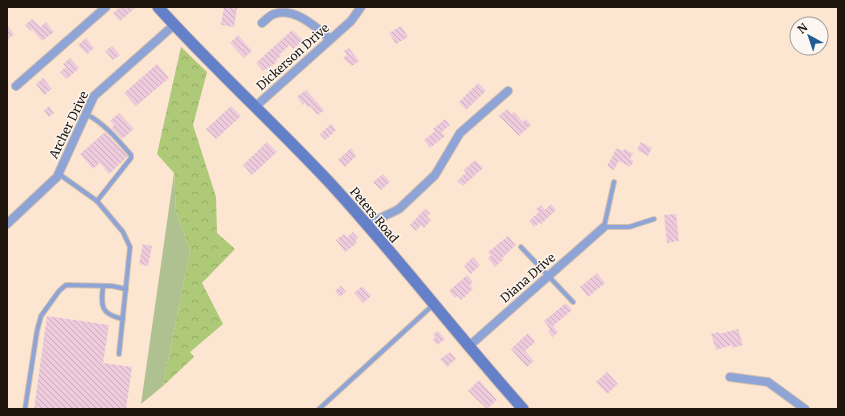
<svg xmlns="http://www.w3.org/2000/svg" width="845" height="416" font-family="Merriweather,serif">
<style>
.green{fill:#b0c191}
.forest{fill:url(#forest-crowns)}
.building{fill:url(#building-back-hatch)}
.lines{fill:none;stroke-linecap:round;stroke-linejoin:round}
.lane-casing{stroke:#d4c0ae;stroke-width:6}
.street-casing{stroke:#d4c0ae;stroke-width:10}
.secondary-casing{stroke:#d4c0ae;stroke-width:13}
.lane{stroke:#8fa4d6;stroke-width:4}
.street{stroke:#8fa4d6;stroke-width:8}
.secondary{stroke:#6480c9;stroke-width:11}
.labels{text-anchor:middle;stroke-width:3;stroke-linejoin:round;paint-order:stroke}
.street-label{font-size:12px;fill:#1e150c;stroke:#fcf7f2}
</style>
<defs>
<pattern id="forest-crowns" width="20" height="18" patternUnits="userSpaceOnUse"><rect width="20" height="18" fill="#aec977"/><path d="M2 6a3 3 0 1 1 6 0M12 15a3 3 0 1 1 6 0" fill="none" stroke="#95ac66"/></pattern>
<pattern id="building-back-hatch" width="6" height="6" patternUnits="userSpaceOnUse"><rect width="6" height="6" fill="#edcbdc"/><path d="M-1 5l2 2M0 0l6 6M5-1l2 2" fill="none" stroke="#cbadbc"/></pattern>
</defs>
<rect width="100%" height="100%" fill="#fce6d2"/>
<polygon class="green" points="174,173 176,211 190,251 163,386 141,404"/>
<polygon class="forest" points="181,47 207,72 193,125 216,197 217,233 235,249 202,283 223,324 190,352 194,357 163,386 190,251 176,211 174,173 157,154"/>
<g class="building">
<polygon points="120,7 136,7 120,21 113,13"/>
<polygon points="224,7 237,8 234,27 221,25"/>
<polygon points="32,19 40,27 46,22 54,32 42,41 32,29 31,31 25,25"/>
<polygon points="7,25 14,34 7,40"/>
<polygon points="401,26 408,37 396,44 389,33"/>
<polygon points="292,30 303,40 293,49 290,45 280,54 281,56 276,60 277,62 263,71 256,63"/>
<polygon points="238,35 252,51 244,58 230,43"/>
<polygon points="86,38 94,48 87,54 78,45"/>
<polygon points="112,46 120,55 113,60 105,51"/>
<polygon points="349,48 359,61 352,66 343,58 347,55 344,51"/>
<polygon points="70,58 79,68 67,79 60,72 66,67 63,64"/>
<polygon points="157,64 169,78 136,106 124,93"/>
<polygon points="43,78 52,89 44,95 36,84"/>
<polygon points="478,83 486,91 466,110 459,102"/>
<polygon points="306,90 324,110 318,115 310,106 308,108 305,103 303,105 297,97"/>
<polygon points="49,106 54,113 49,117 44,111"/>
<polygon points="231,106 241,116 216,139 206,129"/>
<polygon points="507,109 511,114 514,112 523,122 526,119 531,125 519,136 499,116"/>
<polygon points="119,113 134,129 122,139 111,128 114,125 110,121"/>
<polygon points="445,119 450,125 442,132 445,136 430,148 424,140 435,131 433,129"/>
<polygon points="331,124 336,130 325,140 320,134"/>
<polygon points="105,132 128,156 109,174 100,163 93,169 80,154"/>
<polygon points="267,142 277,152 252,175 243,165"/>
<polygon points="641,142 652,148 648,156 637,150"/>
<polygon points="351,148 356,156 345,167 338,160"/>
<polygon points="617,148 623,151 624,149 633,153 630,159 634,161 630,167 619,161 614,170 607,166"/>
<polygon points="475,160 483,168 463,186 457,181 466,173 464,170"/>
<polygon points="383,174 390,182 381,190 373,182"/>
<polygon points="551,204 556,210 541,224 540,222 534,227 529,221 539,212 536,209 541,205 545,210"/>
<polygon points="425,209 430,213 427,217 431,220 424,228 421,225 416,231 410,225"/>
<polygon points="676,214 679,241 667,243 664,215"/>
<polygon points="353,232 358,238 355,241 357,243 345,252 336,240 344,234 347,237"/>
<polygon points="508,236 516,245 502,258 504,259 495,267 488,258 491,256 488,252"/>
<polygon points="143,244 152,246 148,266 139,264"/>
<polygon points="473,257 480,265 471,274 464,266"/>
<polygon points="597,273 605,283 588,297 580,287"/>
<polygon points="467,275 473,282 470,285 473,289 461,300 458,296 455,298 449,291"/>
<polygon points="341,286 346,292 340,297 335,291"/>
<polygon points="362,286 371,296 363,303 354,293"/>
<polygon points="566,303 572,310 553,326 558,332 553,337 548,331 550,329 544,321"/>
<polygon points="47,316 109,325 103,363 132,367 126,409 34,409"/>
<polygon points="738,329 743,345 732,348 732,345 716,350 711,334 719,332 719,334"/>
<polygon points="438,331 445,339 437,345 433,340 435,338 433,335"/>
<polygon points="528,333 535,342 525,351 534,361 527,367 511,349"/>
<polygon points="450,352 456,359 447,367 440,359"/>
<polygon points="607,372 618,384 607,394 596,382"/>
<polygon points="479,380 497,400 487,409 468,391"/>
</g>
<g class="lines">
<defs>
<g id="lane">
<path d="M59,174L97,201L131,158V155C118,140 104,123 86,114"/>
<polyline points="614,182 604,227 629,227 654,219"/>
<polyline points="97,201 123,232 130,247 119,354"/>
<polyline points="521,247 573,302"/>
<path d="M103,286C101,306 100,314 123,319"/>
<polyline points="25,409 37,331 41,316 59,291 66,285 112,286 126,289"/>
<polyline points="319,409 433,305"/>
</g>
<g id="street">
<path d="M262,23C266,20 270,15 274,14C295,7 316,27 330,39"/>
<polyline points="16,86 106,7"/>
<polyline points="256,106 351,21 361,7"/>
<polyline points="7,224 57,177 94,96 174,25"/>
<polyline points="366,225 399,209 435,175 460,133 508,91"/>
<polyline points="468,347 604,227"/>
<polyline points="730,377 768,382 805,409"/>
</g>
<path id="secondary" d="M158,7C213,68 274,123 330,183C397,256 457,335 523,409"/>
</defs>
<use href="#lane" class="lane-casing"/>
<use href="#street" class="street-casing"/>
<use href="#secondary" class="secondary-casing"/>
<use href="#lane" class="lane"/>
<use href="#street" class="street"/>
<use href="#secondary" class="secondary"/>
</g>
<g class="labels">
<g class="street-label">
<text transform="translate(293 57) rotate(-42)" y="4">Dickerson Drive</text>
<text transform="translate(69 125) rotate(-64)" y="4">Archer Drive</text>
<text transform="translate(374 215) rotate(50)" y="4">Peters Road</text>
<text transform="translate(528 278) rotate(-41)" y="4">Diana Drive</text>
</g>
</g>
<rect width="845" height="416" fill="none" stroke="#1e150c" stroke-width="16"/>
<g transform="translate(809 36) rotate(320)"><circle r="19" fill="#fcf7f2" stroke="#a39d96"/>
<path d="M0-3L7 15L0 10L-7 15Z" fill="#205c93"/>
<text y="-6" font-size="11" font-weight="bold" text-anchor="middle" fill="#1e150c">N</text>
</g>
</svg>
